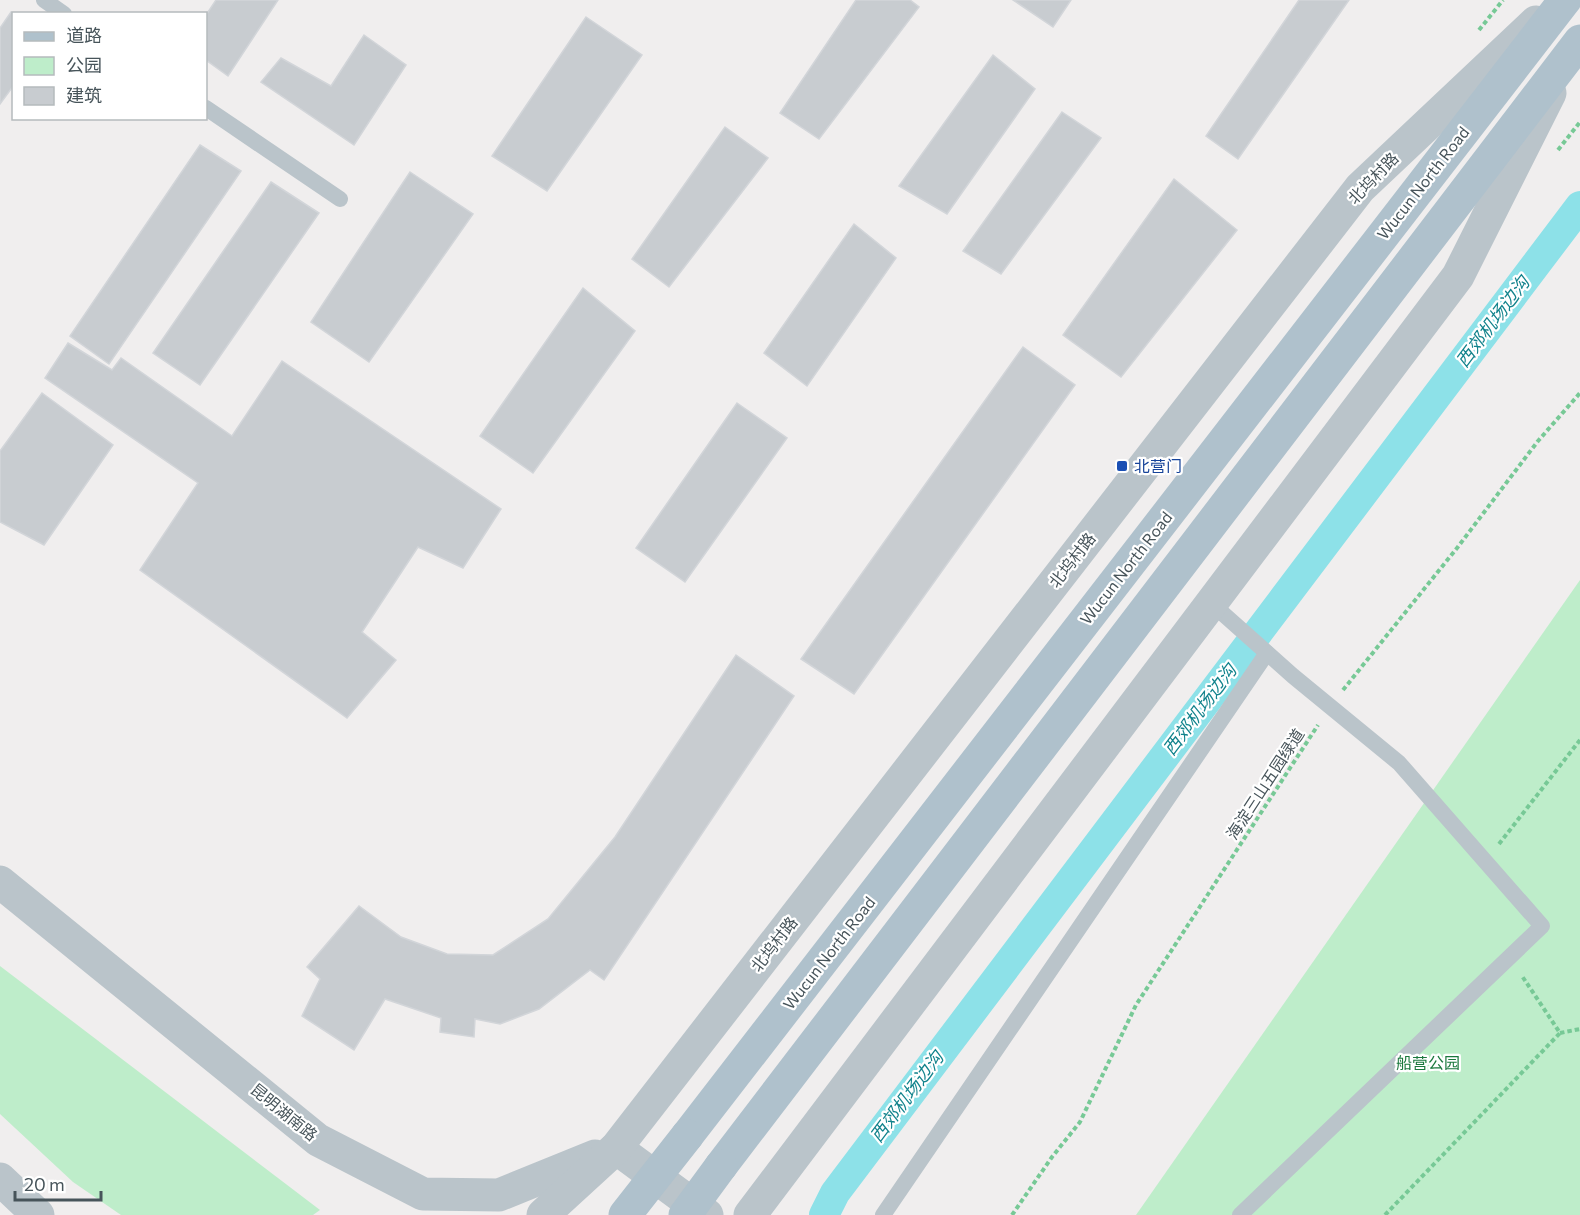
<svg xmlns="http://www.w3.org/2000/svg" width="1580" height="1215" font-family="Commissioner,'Noto Sans SC',sans-serif">
<style>
.green{fill:#beedca}
.lines{fill:none;stroke-linecap:round;stroke-linejoin:round}
.canal{stroke:#8de1e8;stroke-width:30}
.building{fill:#c8ccd0;stroke:#d2d5d9;stroke-width:1.5}
.path{stroke:#77c996;stroke-width:4;stroke-dasharray:4.5 3;stroke-linecap:butt}
.service{stroke:#bac4ca;stroke-width:16}
.tertiary{stroke:#bac4ca;stroke-width:33}
.primary{stroke:#afc1cc;stroke-width:33}
.primary-bridge{stroke:#afc1cc;stroke-width:33}
.transit-dot{fill:#1a4fb4;stroke:#fff;stroke-width:2}
.labels{text-anchor:middle;stroke-width:4.5;stroke-linejoin:round;paint-order:stroke}
.street-label{font-size:16px;fill:#47545a;stroke:#fff}
.transit-label{font-size:16px;fill:#164399;stroke:#fff;text-anchor:start}
.park-label{font-size:16px;fill:#1b783d;stroke:#fff}
.water-label{font-size:18px;font-style:italic;fill:#12838c;stroke:#fff}
</style>
<rect width="100%" height="100%" fill="#f0eeee"/>
<g class="green">
<polygon points="1580,580 1580,1215 1136,1215"/>
<polygon points="0,966 320,1210 313,1215 121,1215 73,1182 0,1114"/>
</g>
<g class="lines">
<polyline class="canal" points="824,1215 835,1193 1580,206"/>
</g>
<g class="building">
<polygon points="216,0 278,0 228,76 206,60 206,15"/>
<polygon points="856,0 910,0 919,7 819,139 780,113"/>
<polygon points="1013,0 1071,0 1053,27"/>
<polygon points="1299,0 1349,0 1238,159 1206,136"/>
<polygon points="11,12 14,14 14,85 0,104 0,28"/>
<polygon points="586,17 642,55 547,191 492,156"/>
<polygon points="364,35 406,65 354,145 261,82 281,58 331,86"/>
<polygon points="993,55 1035,89 947,214 899,186"/>
<polygon points="1062,112 1101,138 1001,274 963,251"/>
<polygon points="725,127 768,158 669,287 632,259"/>
<polygon points="200,145 241,171 109,364 70,336"/>
<polygon points="410,172 473,214 369,362 311,322"/>
<polygon points="1174,179 1237,230 1121,377 1063,335"/>
<polygon points="271,182 319,213 200,385 153,353"/>
<polygon points="854,224 896,258 807,386 764,353"/>
<polygon points="583,288 635,331 533,473 480,436"/>
<polygon points="68,343 112,370 121,358 232,436 282,361 501,509 463,568 418,547 362,632 396,660 347,718 140,570 198,483 45,378"/>
<polygon points="1023,347 1075,385 854,694 801,659"/>
<polygon points="42,393 113,445 44,545 0,522 0,451"/>
<polygon points="737,403 787,438 685,582 636,548"/>
<polygon points="736,655 794,696 604,980 590,970 539,1009 500,1024 475,1019 474,1037 440,1032 441,1018 385,999 354,1050 302,1016 320,979 307,967 359,906 401,937 447,954 493,955 548,919 615,837"/>
</g>
<g class="lines">
<g class="path">
<polyline points="1479,30 1503,0"/>
<polyline points="1558,150 1580,122"/>
<polyline points="1343,690 1457,548 1538,441 1580,393"/>
<polyline points="1499,844 1580,740"/>
<polyline points="1560,1033 1580,1029"/>
<polyline points="1012,1215 1052,1157 1080,1122 1136,1005 1318,725"/>
<polyline points="1385,1215 1560,1033 1522,976"/>
</g>
<g class="service">
<polyline points="44,0 64,14"/>
<polyline points="206,108 340,199"/>
<polyline points="1211,603 1293,676 1399,763 1542,926 1240,1215"/>
<polyline points="883,1215 1267,653"/>
</g>
<g class="tertiary">
<polyline points="0,882 318,1140 423,1194 499,1195 595,1156"/>
<polyline points="616,1148 707,1215"/>
<polyline points="0,1179 38,1215"/>
<polyline points="543,1215 616,1148 1360,188 1536,22"/>
<polyline points="750,1215 1458,276 1550,93"/>
</g>
<g class="primary">
<polyline points="687,1136 1565,0"/>
<polyline points="721,1166 1580,41"/>
</g>
<g class="primary-bridge">
<polyline points="625,1215 687,1136"/>
<polyline points="685,1215 721,1166"/>
</g>
</g>
<rect class="transit-dot" x="1116" y="460" width="12" height="12" rx="3"/>
<g class="labels">
<g class="street-label">
<text transform="translate(1373 178) rotate(-46)" y="6">北坞村路</text>
<text transform="translate(1423 183) rotate(-52)" y="6">Wucun North Road</text>
<text transform="translate(1072 560) rotate(-52)" y="6">北坞村路</text>
<text transform="translate(1126 568) rotate(-52)" y="6">Wucun North Road</text>
<text transform="translate(1265 784) rotate(-57)" y="6">海淀三山五园绿道</text>
<text transform="translate(774 944) rotate(-52)" y="6">北坞村路</text>
<text transform="translate(829 953) rotate(-52)" y="6">Wucun North Road</text>
<text transform="translate(284 1112) rotate(39)" y="6">昆明湖南路</text>
</g>
<g class="transit-label">
<text x="1134" y="472">北营门</text>
</g>
<g class="park-label">
<text x="1428" y="1069">船营公园</text>
</g>
<g class="water-label">
<text transform="translate(1493 322) rotate(-53)" y="6">西郊机场边沟</text>
<text transform="translate(1200 710) rotate(-53)" y="6">西郊机场边沟</text>
<text transform="translate(907 1097) rotate(-53)" y="6">西郊机场边沟</text>
</g>
</g>
<rect x="12" y="12" width="195" height="108" fill="#ffffff" stroke="#b5bbbd" stroke-width="1.5"/>
<rect x="24" y="32" width="30" height="9" fill="#afc1cc" stroke="#b5bbbd" stroke-width="1.5"/>
<text x="66" y="42" font-size="18" fill="#47545a">道路</text>
<rect x="24" y="57" width="30" height="18" fill="#beedca" stroke="#b5bbbd" stroke-width="1.5"/>
<text x="66" y="72" font-size="18" fill="#47545a">公园</text>
<rect x="24" y="87" width="30" height="18" fill="#c8ccd0" stroke="#b5bbbd" stroke-width="1.5"/>
<text x="66" y="102" font-size="18" fill="#47545a">建筑</text>
<path d="M15 1191v9h86v-9" fill="none" stroke="#47545a" stroke-width="3"/>
<text x="24" y="1191" font-size="18" fill="#47545a" stroke="#ffffff" stroke-width="4.5" paint-order="stroke">20 m</text>
</svg>
